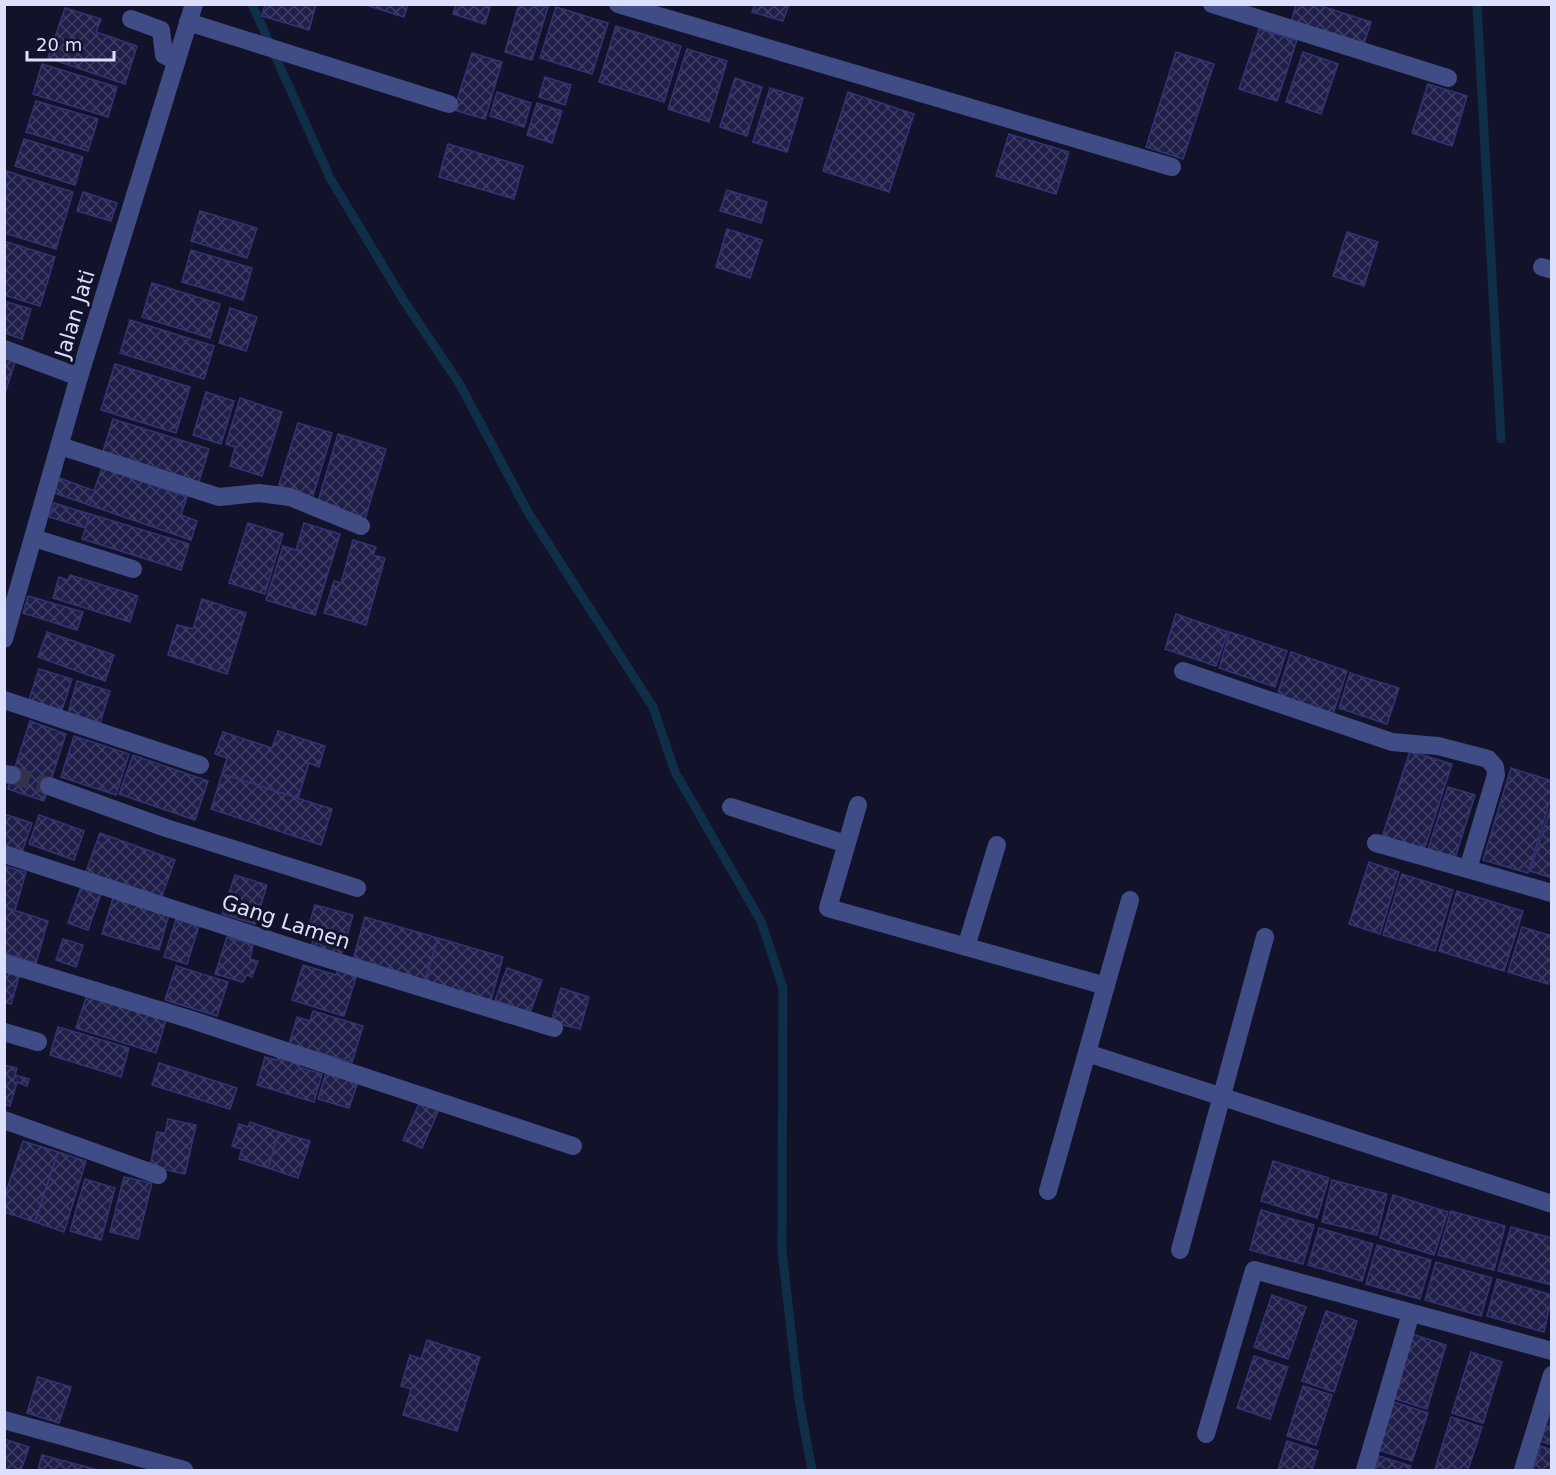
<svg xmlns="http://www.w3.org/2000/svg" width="1556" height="1475" font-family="'DejaVu Sans',sans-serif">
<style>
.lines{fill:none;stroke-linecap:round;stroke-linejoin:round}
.stream{stroke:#0e2f47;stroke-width:9}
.building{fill:url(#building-cross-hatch);stroke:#333375;stroke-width:1.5}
.minor-tunnel{stroke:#30324a;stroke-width:18;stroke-dasharray:18 9;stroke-linecap:butt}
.minor{stroke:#404c86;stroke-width:18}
.labels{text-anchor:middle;stroke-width:6;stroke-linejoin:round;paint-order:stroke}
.street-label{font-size:21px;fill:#dde0fd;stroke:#12132a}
</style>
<defs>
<pattern id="building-cross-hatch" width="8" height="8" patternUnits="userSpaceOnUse" patternTransform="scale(1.5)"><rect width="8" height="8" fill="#1f1f4a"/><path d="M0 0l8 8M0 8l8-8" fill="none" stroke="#3f3f65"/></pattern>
</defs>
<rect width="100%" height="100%" fill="#12132a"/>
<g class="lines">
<g class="stream">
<polyline points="252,4 330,178 404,301 459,383 529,514 653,707 675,772 761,921 783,988 782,1251 799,1400 812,1470"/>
<polyline points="1477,4 1501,439"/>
</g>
</g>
<g class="building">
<polygon points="265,4 316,4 309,30 262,16"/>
<polygon points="363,4 408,4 404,17"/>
<polygon points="456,4 491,4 485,24 453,14"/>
<polygon points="519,4 548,7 532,60 505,52"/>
<polygon points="755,4 789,4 783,21 752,12"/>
<polygon points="1296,4 1315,4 1371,22 1362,50 1290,27"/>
<polygon points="556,7 608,23 592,74 540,58"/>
<polygon points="65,8 101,19 96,32 137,46 125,84 48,58"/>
<polygon points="616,26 681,46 664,102 599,82"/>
<polygon points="1259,29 1297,40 1277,101 1239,89"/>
<polygon points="687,49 727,61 709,122 668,109"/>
<polygon points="1176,52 1214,64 1183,159 1146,147"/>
<polygon points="1303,52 1338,64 1321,114 1286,102"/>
<polygon points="472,53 502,62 485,119 454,110"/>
<polygon points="42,64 117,87 108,117 33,94"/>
<polygon points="545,77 571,85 565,105 539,97"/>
<polygon points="735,78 762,87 747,136 720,127"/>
<polygon points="1428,84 1467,96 1452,146 1412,133"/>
<polygon points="770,88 803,98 787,152 753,142"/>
<polygon points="497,92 531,103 524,127 490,116"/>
<polygon points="848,92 914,114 889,192 823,171"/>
<polygon points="36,101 98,119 88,151 26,132"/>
<polygon points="537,103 562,111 552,143 527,135"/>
<polygon points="1009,134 1069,152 1056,194 996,176"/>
<polygon points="24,139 83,157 75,185 15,166"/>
<polygon points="448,144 523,166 514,199 439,177"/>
<polygon points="6,171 73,192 56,249 4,233"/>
<polygon points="727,190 767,202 761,223 720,211"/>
<polygon points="83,192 117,203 111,221 77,211"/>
<polygon points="200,211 257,228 247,258 191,241"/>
<polygon points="727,229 762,240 750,278 716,267"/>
<polygon points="1347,232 1378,242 1364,286 1333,276"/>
<polygon points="4,241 55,257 40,306 4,295"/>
<polygon points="191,250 252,268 243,300 182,282"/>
<polygon points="152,283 220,304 210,338 142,317"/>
<polygon points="4,301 31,309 22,339 4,333"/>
<polygon points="230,308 257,317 246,351 219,343"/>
<polygon points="130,320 214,346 204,379 120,353"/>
<polygon points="4,355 16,359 5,393 4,393"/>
<polygon points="115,364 190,387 176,433 101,410"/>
<polygon points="206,392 234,401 221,444 193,435"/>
<polygon points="240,398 282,412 262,476 230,466 235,447 226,444"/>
<polygon points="113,419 209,449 197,488 101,458"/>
<polygon points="298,423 332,433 312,499 278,488"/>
<polygon points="338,434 386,449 365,519 317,505"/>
<polygon points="102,468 187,497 181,515 197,521 191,540 89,505"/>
<polygon points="59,478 95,491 89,505 54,493"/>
<polygon points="54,503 90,514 86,528 49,517"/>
<polygon points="90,514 189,544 181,570 82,539"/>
<polygon points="248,523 283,534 265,594 229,583"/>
<polygon points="304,523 340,534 315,615 266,600 283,546 296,550"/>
<polygon points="353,540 376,547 373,555 385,558 366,625 324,613 334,581 341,583"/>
<polygon points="70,575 138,596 130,622 53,598 59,577 68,580"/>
<polygon points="28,596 83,612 77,630 23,613"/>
<polygon points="202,599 246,613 227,674 168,655 177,625 193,629"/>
<polygon points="1176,614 1228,632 1216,666 1165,649"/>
<polygon points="47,632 114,655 105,681 38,657"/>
<polygon points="1230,632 1287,651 1275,687 1219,668"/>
<polygon points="1291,652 1347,671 1332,717 1276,699"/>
<polygon points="39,669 72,679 61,713 28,703"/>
<polygon points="1350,673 1399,688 1387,724 1339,708"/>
<polygon points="77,681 110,691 100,723 68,713"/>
<polygon points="30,721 66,734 44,801 8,789"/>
<polygon points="278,731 325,746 319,767 309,763 298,798 222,774 227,758 215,754 223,732 272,748"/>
<polygon points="74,736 129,754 116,795 61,777"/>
<polygon points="1410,751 1452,764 1424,850 1382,837"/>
<polygon points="133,755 208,781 195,820 119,794"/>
<polygon points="1511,768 1552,781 1552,794 1528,873 1483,860"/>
<polygon points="222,774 332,809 321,845 211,809"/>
<polygon points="1448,787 1475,795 1455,858 1428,849"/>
<polygon points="1552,803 1552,878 1530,871"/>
<polygon points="4,814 32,823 22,852 4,846"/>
<polygon points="39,815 84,831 74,860 29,844"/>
<polygon points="100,833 175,860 160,901 85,874"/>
<polygon points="1369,862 1399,872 1380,934 1349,924"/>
<polygon points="4,866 26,872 15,910 4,907"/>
<polygon points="1402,874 1453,890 1435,951 1383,935"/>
<polygon points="235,875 267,885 255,924 222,914"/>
<polygon points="81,887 101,894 88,930 68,923"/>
<polygon points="1457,891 1523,911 1504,971 1439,951"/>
<polygon points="113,898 169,914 159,950 102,934"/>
<polygon points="315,905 353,915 341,956 311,948 317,925 310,922"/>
<polygon points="4,907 48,921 36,963 4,953"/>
<polygon points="365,917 438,938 424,984 352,963"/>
<polygon points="176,919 199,926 187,964 164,957"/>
<polygon points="1522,927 1552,936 1552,974 1548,984 1508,972"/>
<polygon points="227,937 253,944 250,959 258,961 252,977 247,975 243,982 215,974"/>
<polygon points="438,938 503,957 490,1004 424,984"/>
<polygon points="63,939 83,945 76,967 56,960"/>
<polygon points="4,965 21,970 11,1004 4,1002"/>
<polygon points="303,965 336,975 338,968 357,974 344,1016 292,1000"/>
<polygon points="176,966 228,982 217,1016 165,1000"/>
<polygon points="507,968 542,980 530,1013 495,1000"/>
<polygon points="561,988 589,997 580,1029 551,1022"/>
<polygon points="89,989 168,1013 156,1053 76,1028"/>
<polygon points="313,1011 363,1026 352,1062 289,1044 297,1017 310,1021"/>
<polygon points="58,1027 129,1048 121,1077 50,1055"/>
<polygon points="279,1053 301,1060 299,1067 322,1074 314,1102 257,1085 265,1057 277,1060"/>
<polygon points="159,1063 237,1088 230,1109 152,1085"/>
<polygon points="4,1065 17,1068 15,1075 29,1079 27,1086 17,1082 10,1106 4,1104"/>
<polygon points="327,1069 359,1079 349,1108 318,1099"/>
<polygon points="422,1097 441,1105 422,1148 403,1140"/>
<polygon points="168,1119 196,1125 185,1174 150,1166 157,1132 165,1133"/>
<polygon points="250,1122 279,1132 268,1168 239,1159 242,1149 232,1146 239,1124 248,1127"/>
<polygon points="279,1132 310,1141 298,1178 268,1168"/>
<polygon points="23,1141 58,1152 35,1222 4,1212 4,1198"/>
<polygon points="58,1152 86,1161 64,1232 35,1222"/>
<polygon points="1273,1161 1329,1178 1317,1218 1261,1201"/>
<polygon points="124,1177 152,1183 138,1239 110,1232"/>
<polygon points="85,1179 115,1188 101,1240 70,1231"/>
<polygon points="1332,1180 1387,1194 1377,1235 1322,1222"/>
<polygon points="1393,1195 1448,1212 1434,1255 1380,1238"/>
<polygon points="1261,1210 1314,1225 1303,1264 1250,1250"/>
<polygon points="1451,1211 1505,1226 1494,1270 1438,1255"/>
<polygon points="1511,1227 1552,1238 1552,1285 1498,1271"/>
<polygon points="1319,1228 1373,1244 1362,1281 1308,1265"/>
<polygon points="1377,1245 1431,1260 1420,1299 1366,1284"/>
<polygon points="1436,1262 1492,1278 1481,1316 1425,1300"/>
<polygon points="1497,1279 1552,1295 1544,1332 1487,1316"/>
<polygon points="1272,1295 1306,1307 1288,1359 1254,1347"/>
<polygon points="1326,1311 1357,1321 1334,1392 1302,1381"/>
<polygon points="1412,1334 1446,1345 1427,1409 1392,1398"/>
<polygon points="427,1340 480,1357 457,1431 403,1415 411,1389 401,1386 410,1355 421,1359"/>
<polygon points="1471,1352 1502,1362 1483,1423 1452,1413"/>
<polygon points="1254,1356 1288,1367 1270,1419 1237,1408"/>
<polygon points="38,1377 71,1387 59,1423 27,1413"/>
<polygon points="1303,1386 1332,1395 1316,1445 1287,1436"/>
<polygon points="1394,1402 1428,1413 1412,1461 1379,1450"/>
<polygon points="1552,1407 1552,1445 1540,1441"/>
<polygon points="1451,1417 1482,1427 1468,1470 1435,1469"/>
<polygon points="4,1439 29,1447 21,1470 4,1470"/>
<polygon points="1287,1441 1318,1451 1312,1470 1278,1470"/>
<polygon points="1541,1446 1552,1450 1552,1470 1533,1470"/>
<polygon points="42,1455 98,1470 38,1470"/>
<polygon points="1379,1456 1411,1466 1409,1470 1375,1470"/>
</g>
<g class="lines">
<polyline class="minor-tunnel" points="12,775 49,786"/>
<g class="minor">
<polyline points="618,4 1172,167"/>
<polyline points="1212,4 1448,78"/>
<polyline points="131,19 161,30 164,55 176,61"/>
<polyline points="188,22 449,104"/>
<polyline points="1542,267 1552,270"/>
<polyline points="4,349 79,377"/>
<polyline points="60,446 219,497 259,493 290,497 361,526"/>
<polyline points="34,538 133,569"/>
<polyline points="4,639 79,377 194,4"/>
<polyline points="1183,671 1392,742 1438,746 1488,759 1495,767 1496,775 1468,869"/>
<polyline points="4,700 200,765"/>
<polyline points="4,774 12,775"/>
<polyline points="49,786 166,828 357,888"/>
<polyline points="858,805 828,908 1106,986"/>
<polyline points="731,807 846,844"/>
<polyline points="1376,843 1552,893"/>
<polyline points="4,854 315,955 554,1028"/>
<polyline points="966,947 997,845"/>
<polyline points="4,963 189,1019 573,1146"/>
<polyline points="4,1032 38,1042"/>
<polyline points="1087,1053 1552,1204"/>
<polyline points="4,1120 158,1175"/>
<polyline points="1048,1191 1130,900"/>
<polyline points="1180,1250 1265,937"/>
<polyline points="4,1420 184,1470"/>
<polyline points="1206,1434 1254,1270 1552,1351"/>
<polyline points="1365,1470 1411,1313"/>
<polyline points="1523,1470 1552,1375"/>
</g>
</g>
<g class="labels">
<g class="street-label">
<text transform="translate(75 314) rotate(-73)" y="7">Jalan Jati</text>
<text transform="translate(286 922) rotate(18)" y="7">Gang Lamen</text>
</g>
</g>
<rect width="1556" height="1475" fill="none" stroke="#dde0fd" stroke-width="12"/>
<path d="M27 51v9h87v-9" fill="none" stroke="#dde0fd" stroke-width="3"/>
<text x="36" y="51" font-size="18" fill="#dde0fd" stroke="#12132a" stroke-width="4.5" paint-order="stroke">20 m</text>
</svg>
